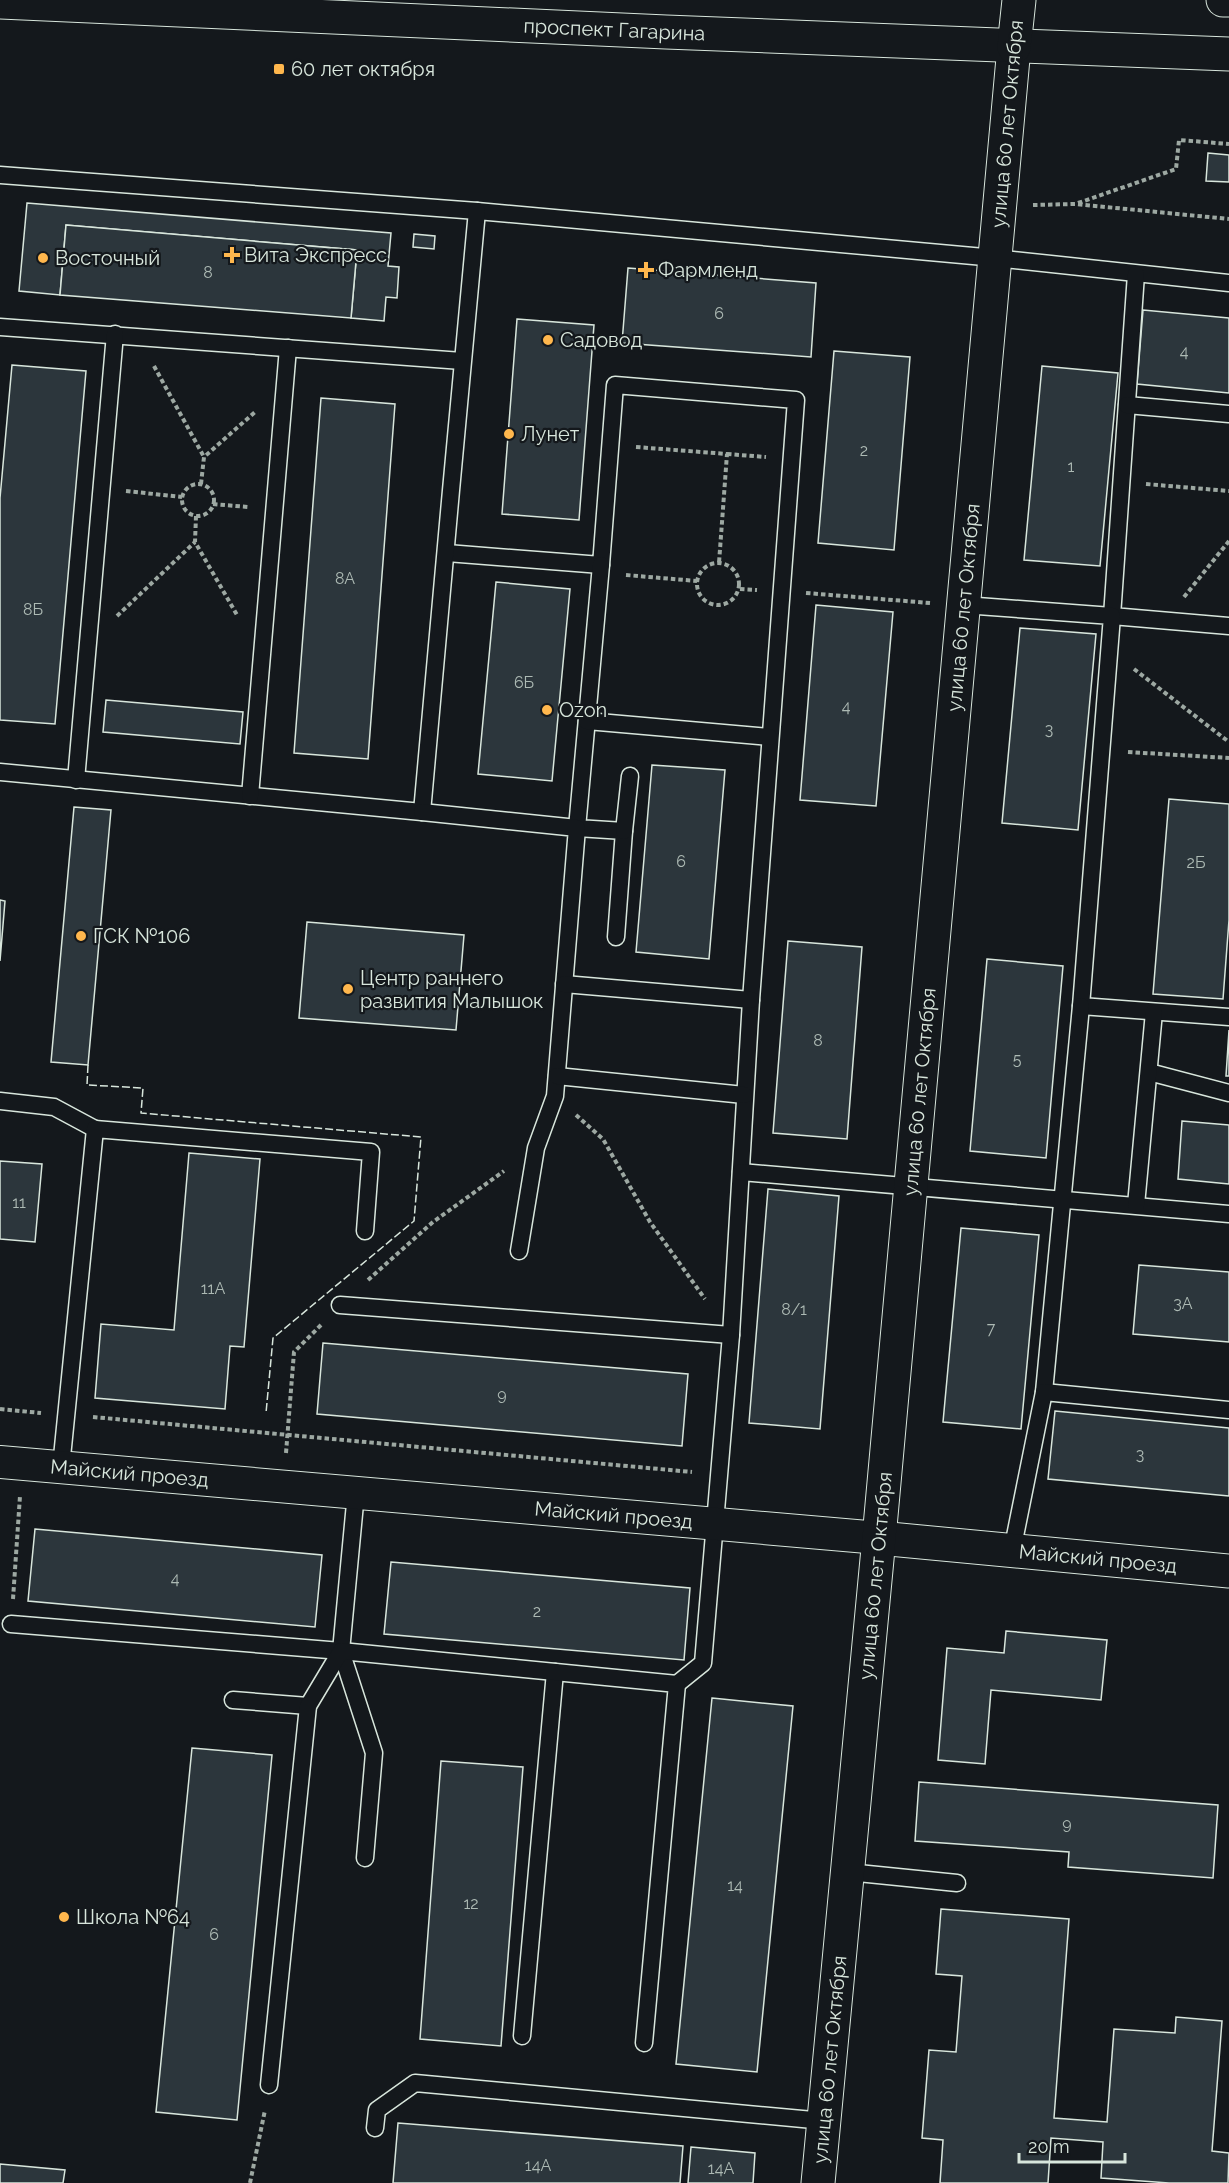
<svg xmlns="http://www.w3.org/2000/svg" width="1229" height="2183" font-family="Raleway,sans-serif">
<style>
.building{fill:#2c363c;stroke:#d8e6dc;stroke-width:1.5}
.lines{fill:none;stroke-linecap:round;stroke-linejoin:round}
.lane-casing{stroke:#d8e6dc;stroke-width:19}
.street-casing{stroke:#d8e6dc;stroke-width:34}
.secondary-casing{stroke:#d8e6dc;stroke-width:35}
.primary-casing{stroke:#d8e6dc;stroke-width:35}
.path{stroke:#9da8a2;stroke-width:4;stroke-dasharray:4.5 3;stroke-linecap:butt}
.lane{stroke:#14181c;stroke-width:16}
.street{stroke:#14181c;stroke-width:32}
.secondary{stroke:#14181c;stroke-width:33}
.primary{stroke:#14181c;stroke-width:33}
.fence{stroke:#d8e6dc;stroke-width:1.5;stroke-dasharray:8 3;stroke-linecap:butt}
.poi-dot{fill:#ffb74d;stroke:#14181c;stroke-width:2}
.labels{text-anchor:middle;stroke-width:4.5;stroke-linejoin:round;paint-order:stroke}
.number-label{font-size:16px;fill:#adbab4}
.street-label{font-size:20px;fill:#d8e6dc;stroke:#14181c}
.poi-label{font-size:20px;fill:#d8e6dc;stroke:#14181c;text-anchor:start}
</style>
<rect width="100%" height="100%" fill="#14181c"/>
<g class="building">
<polygon points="1208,153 1229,155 1229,182 1206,181"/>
<polygon points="27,203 391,233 388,266 399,267 397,298 386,297 384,321 351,318 357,250 66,225 60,295 19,291"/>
<polygon points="66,225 357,250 351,318 60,295"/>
<polygon points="414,234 435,236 434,249 413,247"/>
<polygon points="628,268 816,283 811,357 622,343"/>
<polygon points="1143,310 1229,318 1229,393 1137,384"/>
<polygon points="517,319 594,325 579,520 502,514"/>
<polygon points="834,351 910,357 894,550 818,543"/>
<polygon points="12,365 86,371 55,724 0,720 0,498"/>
<polygon points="1042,366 1118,373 1100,566 1024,560"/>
<polygon points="321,398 395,404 368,759 294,753"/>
<polygon points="496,582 570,589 552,781 478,774"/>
<polygon points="816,605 893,612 876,806 800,800"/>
<polygon points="1020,628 1096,634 1078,830 1002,823"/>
<polygon points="106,700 243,712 240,744 103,732"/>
<polygon points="652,765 725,770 709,959 636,952"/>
<polygon points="1169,799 1229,804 1229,920 1223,999 1153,994"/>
<polygon points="74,807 111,810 88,1065 51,1062"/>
<polygon points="0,900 5,901 0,961"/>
<polygon points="307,922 464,935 456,1030 299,1018"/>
<polygon points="788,941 862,947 847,1139 773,1133"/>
<polygon points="987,959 1063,966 1046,1158 970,1151"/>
<polygon points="1229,1030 1229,1076 1226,1076"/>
<polygon points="1182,1121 1229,1125 1229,1184 1178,1179"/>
<polygon points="189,1153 260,1159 244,1347 230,1346 225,1409 95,1398 101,1324 174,1330"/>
<polygon points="0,1161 42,1164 35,1242 0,1239"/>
<polygon points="768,1189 839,1196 820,1429 749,1423"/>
<polygon points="961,1228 1039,1235 1021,1429 943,1422"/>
<polygon points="1139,1265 1229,1272 1229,1342 1133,1334"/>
<polygon points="323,1343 688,1374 682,1446 317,1414"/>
<polygon points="1055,1411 1229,1428 1229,1496 1048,1479"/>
<polygon points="35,1529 322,1555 315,1627 28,1601"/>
<polygon points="391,1562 690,1588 684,1660 384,1634"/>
<polygon points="1006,1631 1107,1640 1101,1700 991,1690 985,1764 938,1760 947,1648 1004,1653"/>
<polygon points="712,1698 793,1706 757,2072 676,2064"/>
<polygon points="192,1748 272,1755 237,2120 156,2112"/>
<polygon points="441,1761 523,1767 501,2046 420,2039"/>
<polygon points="919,1782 1218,1805 1213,1878 1068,1867 1069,1852 915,1841"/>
<polygon points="941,1909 1069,1919 1054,2118 1107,2122 1114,2029 1175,2033 1176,2017 1222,2021 1212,2151 1229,2153 1228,2183 1169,2183 1101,2178 1103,2142 1051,2138 1048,2183 940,2183 943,2140 922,2138 929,2050 956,2052 962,1976 936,1974"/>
<polygon points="398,2123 683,2146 680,2183 393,2183"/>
<polygon points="691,2147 755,2153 753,2183 688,2183"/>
<polygon points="0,2164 65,2170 63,2183 0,2183"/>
</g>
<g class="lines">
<defs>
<g id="lane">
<polyline points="0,175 477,211 995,258 1229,283"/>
<polyline points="1136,274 1112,616 1229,626"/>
<polyline points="0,327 462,361"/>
<polyline points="1127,405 1229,414"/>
<polyline points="447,553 601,565 615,385 796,400 751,1000 731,1335 703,1663 677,1684"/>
<polyline points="601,565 577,828 624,831 616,937"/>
<polyline points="964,605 1112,616 1081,1006 1229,1017"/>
<polyline points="587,721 769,737"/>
<path d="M0,772L422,812C441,612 457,411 477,211"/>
<polyline points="76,780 115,334"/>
<polyline points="250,796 288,348"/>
<polyline points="422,812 577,828 555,1096 536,1148 519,1251"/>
<polyline points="624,831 630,776"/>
<polyline points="564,984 751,1000"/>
<polyline points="1149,1072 1229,1093"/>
<polyline points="557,1076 744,1095"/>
<polyline points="0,1101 54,1107 95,1129"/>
<polyline points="741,1172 1229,1214"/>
<polyline points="1136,1205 1154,1012"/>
<polyline points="340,1305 731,1335"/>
<polyline points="1044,1392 1081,1006"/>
<polyline points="61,1467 95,1129 371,1152 365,1231"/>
<polyline points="1012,1551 1044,1392 1229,1410"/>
<polyline points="11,1624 341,1651 356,1493"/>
<polyline points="341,1651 374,1753 365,1858"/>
<polyline points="233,1700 308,1706"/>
<polyline points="848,1872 957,1883"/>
<polyline points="522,2036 555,1672"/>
<polyline points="269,2085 308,1706 341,1651 677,1684 644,2043"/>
<polyline points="375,2128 377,2110 415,2083 824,2121"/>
</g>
<g id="street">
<path id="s1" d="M0,1462L879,1538"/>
</g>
<g id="secondary">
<path id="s2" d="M879,1538L1229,1571"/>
<path id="s3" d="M818,2183L879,1538L1014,47"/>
</g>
<g id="primary">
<polyline points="1223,0 1229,0"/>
<path id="s4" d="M0,2L666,32L1229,54"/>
<polyline points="1014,47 1019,0"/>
</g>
</defs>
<use href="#lane" class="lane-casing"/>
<use href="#street" class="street-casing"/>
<use href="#secondary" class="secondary-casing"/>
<use href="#primary" class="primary-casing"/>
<g class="path">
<polyline points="1078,203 1176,169 1179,140 1229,144"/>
<polyline points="1033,205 1075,204 1229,219"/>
<polyline points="154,366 204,457"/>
<polyline points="636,447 727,454 719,563"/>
<polyline points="727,454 766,457"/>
<polyline points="201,484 204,457 255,412"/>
<polyline points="1146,484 1229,491"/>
<circle cx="198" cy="500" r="16"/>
<polyline points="126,491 182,497"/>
<polyline points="213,504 248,507"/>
<polyline points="196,516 195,542 237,615"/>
<circle cx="718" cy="584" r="21"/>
<polyline points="626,575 697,581"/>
<polyline points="740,589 757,590"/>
<polyline points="806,593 930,603"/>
<polyline points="1184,597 1229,541"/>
<polyline points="117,616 195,542"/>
<polyline points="1134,669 1229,742"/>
<polyline points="1128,752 1229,758"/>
<polyline points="576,1115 603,1139 650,1222 705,1299"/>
<polyline points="368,1280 433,1222 504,1171"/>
<polyline points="0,1409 41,1413"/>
<polyline points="93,1417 692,1472"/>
<polyline points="286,1453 294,1352 323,1323"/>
<polyline points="13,1599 20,1496"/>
<polyline points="250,2183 265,2110"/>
</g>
<use href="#lane" class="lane"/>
<use href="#street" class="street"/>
<use href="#secondary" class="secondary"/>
<use href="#primary" class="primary"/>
<polyline class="fence" points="88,1065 87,1085 143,1088 141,1113 421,1137 414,1221 273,1338 266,1413"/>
</g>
<g class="poi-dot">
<rect x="273" y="63" width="12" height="12" rx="3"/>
<path d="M229 246h6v6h6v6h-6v6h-6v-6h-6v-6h6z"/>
<circle cx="43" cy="258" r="6"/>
<path d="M643 261h6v6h6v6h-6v6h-6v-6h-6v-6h6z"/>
<circle cx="548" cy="340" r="6"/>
<circle cx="509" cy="434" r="6"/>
<circle cx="547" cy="710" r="6"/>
<circle cx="81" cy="936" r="6"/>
<circle cx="348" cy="989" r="6"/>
<circle cx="64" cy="1917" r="6"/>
</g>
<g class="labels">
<g class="number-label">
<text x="208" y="278">8</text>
<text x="719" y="319">6</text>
<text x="1184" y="357">4</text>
<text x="864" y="456">2</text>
<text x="1071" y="472">1</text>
<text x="345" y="584">8А</text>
<text x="33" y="615">8Б</text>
<text x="524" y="688">6Б</text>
<text x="846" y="712">4</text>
<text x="1049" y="735">3</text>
<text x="681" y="867">6</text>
<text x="1196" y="868">2Б</text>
<text x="818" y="1046">8</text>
<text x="1017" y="1065">5</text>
<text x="19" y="1208">11</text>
<text x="213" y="1294">11А</text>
<text x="1183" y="1309">3А</text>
<text x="794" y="1315">8/1</text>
<text x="991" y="1334">7</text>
<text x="502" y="1400">9</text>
<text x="1140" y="1460">3</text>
<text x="175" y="1584">4</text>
<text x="537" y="1617">2</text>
<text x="1067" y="1829">9</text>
<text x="735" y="1891">14</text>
<text x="471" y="1909">12</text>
<text x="214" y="1940">6</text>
<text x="538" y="2171">14А</text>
<text x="721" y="2174">14А</text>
</g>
<g class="street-label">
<text dy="7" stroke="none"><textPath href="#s4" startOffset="615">проспект Гагарина</textPath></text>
<text transform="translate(1007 124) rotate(-85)" y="7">улица 60 лет Октября</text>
<text dy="7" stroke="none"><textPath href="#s3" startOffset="1582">улица 60 лет Октября</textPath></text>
<text dy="7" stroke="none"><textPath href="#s3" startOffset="1096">улица 60 лет Октября</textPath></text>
<text dy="7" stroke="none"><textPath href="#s1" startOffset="130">Майский проезд</textPath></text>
<text dy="7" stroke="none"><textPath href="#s1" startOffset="616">Майский проезд</textPath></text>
<text dy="7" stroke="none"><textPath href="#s2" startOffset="220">Майский проезд</textPath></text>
<text dy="7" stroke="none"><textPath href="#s3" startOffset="610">улица 60 лет Октября</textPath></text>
<text dy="7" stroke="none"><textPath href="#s3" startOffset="124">улица 60 лет Октября</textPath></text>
</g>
<g class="poi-label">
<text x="291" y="76">60 лет октября</text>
<text x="244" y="262">Вита Экспресс</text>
<text x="55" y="265">Восточный</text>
<text x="658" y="277">Фармленд</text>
<text x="560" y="347">Садовод</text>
<text x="521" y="441">Лунет</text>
<text x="559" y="717">Ozon</text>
<text x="93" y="943">ГСК №106</text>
<text x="360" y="985">Центр раннего<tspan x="360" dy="23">развития Малышок</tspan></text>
<text x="76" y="1924">Школа №64</text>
</g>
</g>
<path d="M1019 2153v9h106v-9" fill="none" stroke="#d8e6dc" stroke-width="3"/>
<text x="1028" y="2153" font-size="18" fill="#d8e6dc" stroke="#14181c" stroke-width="4.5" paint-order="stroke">20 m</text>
</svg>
